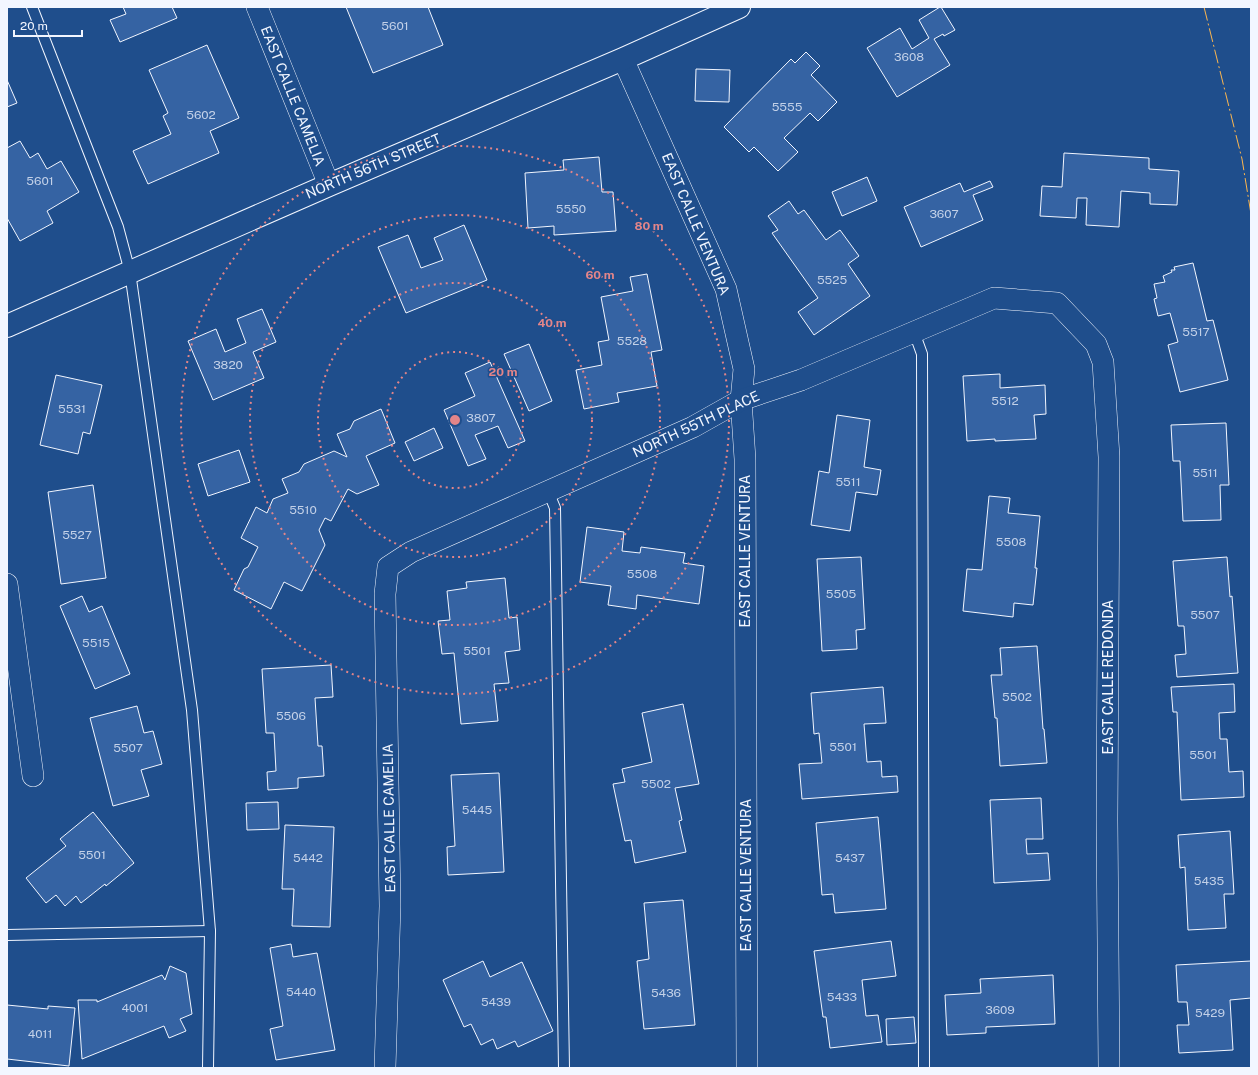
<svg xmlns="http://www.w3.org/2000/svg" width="1258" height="1075" font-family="'Public Sans',sans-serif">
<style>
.building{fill:#3563a3;stroke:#f2f6ff}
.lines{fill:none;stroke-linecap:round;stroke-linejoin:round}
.service-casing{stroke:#f2f6ff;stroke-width:12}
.minor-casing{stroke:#f2f6ff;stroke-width:22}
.secondary-casing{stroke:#f2f6ff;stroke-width:24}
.service{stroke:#1f4e8c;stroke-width:10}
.minor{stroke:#1f4e8c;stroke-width:21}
.secondary{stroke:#1f4e8c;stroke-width:22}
.power{stroke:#ffb74d;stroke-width:1;stroke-dasharray:14 3 2 3;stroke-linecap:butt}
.ring{fill:none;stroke:#e38589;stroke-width:2;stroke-dasharray:2 4}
.labels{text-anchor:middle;stroke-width:3;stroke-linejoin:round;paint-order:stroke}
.number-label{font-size:12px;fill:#c3d1e8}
.street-label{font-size:14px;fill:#f2f6ff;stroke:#1f4e8c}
.centre{fill:#e38589;stroke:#1f4e8c;stroke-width:2}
.ring-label{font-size:12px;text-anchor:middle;font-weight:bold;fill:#e38589;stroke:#1f4e8c;stroke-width:3;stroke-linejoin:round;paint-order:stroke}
</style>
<rect width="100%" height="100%" fill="#1f4e8c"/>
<g class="building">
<polygon points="123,7 172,7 177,18 120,42 110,20 126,14"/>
<polygon points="346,7 428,7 443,45 373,73"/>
<polygon points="940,7 941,7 955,30 944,36 943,34 934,39 950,65 897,97 867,48 900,28 912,49 929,38 919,20"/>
<polygon points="207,45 239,118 210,131 219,153 148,184 133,151 171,134 163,116 168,113 149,70"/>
<polygon points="806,52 820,66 811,75 837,102 818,121 810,113 784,138 798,152 778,171 754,147 749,152 724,127 791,59 795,63"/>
<polygon points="696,69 730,70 729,102 695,101"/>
<polygon points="7,80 17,103 7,107"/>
<polygon points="20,141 30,158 38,153 47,169 61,161 79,192 47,211 53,223 20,241 7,218 7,148"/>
<polygon points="1064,153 1149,158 1149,169 1179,171 1177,205 1150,204 1150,193 1121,191 1119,227 1086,225 1087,198 1077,198 1076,218 1040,216 1042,186 1062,187"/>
<polygon points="599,157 602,192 613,192 616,231 554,235 554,226 528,228 525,173 564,170 563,160"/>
<polygon points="867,177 877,201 842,216 832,192"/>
<polygon points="990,181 993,187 973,195 983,220 921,247 904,207 960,183 964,192"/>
<polygon points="789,201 798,214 804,210 826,240 840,230 859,256 848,264 870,296 814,335 798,312 818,298 772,233 778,230 768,216"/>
<polygon points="464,225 487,280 406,313 378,247 408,235 421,268 443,260 434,238"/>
<polygon points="1193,263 1207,321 1213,320 1228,380 1180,392 1168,345 1178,342 1170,313 1158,316 1154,299 1157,298 1154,284 1165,282 1163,276 1172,272 1171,270 1175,270 1174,267"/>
<polygon points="647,274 662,350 651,352 657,386 617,393 619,402 584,409 576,370 602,365 598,342 609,340 601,297 633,291 630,277"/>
<polygon points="262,309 276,342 253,352 264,378 213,400 188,341 216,329 225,352 246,343 237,319"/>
<polygon points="529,344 552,401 529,411 504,354"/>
<polygon points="490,362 525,441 508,448 498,426 475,435 486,459 468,466 444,410 475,396 465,373"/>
<polygon points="1000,374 1000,388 1045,385 1046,414 1034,415 1036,439 995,441 995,439 967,441 963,376"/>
<polygon points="56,375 102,385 90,434 83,432 78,454 40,445"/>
<polygon points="381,409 395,443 366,456 379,485 357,494 348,489 331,521 325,518 319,530 325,545 302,591 284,582 271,609 234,590 244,569 248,567 258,547 241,538 256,507 267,513 273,499 288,493 282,479 299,472 304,464 334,451 347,457 337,434 350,429 354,421"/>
<polygon points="837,415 870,420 864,467 881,470 877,495 856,492 850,531 811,525 819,471 829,473"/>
<polygon points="1226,423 1229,485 1220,485 1221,520 1183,521 1180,461 1173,461 1171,425"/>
<polygon points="434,428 443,448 414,461 405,442"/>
<polygon points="239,450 250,482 208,496 198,464"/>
<polygon points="93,485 106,578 61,584 48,492"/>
<polygon points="989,496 1010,498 1008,513 1040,516 1035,568 1037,568 1033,605 1014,603 1013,617 963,611 967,569 982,570"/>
<polygon points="587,527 624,532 622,551 640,553 641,547 685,553 683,563 704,566 699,604 637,595 636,609 608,605 611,586 580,582"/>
<polygon points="861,557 865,629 856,630 857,649 822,651 817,559"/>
<polygon points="1227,557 1230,597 1232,596 1238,673 1177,677 1175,655 1186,654 1184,626 1178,626 1173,561"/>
<polygon points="505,578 509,618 517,617 520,650 505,652 509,683 494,684 498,721 461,724 454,653 442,654 438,621 450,620 447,591 467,588 466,582"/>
<polygon points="82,596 89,612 102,606 130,674 95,689 60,606"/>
<polygon points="1037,646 1043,729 1044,729 1047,763 1000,766 997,718 995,718 991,675 1002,675 1000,648"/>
<polygon points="331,665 333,697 315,698 318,746 322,746 324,776 298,778 298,788 268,790 267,772 276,771 274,733 266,733 262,669"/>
<polygon points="1234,684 1235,712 1219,713 1220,739 1227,739 1229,772 1243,771 1244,797 1181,800 1177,712 1173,712 1171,687"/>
<polygon points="883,687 886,723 864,724 867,762 881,761 882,777 897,776 898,792 802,799 799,764 822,763 819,733 814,734 811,693"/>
<polygon points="683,704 699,784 675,788 682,820 679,821 686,852 635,863 631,840 625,841 613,784 625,782 622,769 652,762 642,713"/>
<polygon points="137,706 144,733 153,731 162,764 141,770 149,796 113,806 90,718"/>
<polygon points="499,773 504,872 448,875 447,847 455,846 451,775"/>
<polygon points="1041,798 1043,839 1026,839 1027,854 1048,853 1050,880 994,883 990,800"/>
<polygon points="278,802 279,829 247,830 246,803"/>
<polygon points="93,812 134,863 106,886 105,884 81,903 76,896 65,906 56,895 46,903 26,878 66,846 60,839"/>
<polygon points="878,817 886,909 835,913 833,894 822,895 816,823"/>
<polygon points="285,825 334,827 330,927 292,926 294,889 282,889"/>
<polygon points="1230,831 1234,894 1224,894 1226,928 1188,930 1185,867 1180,868 1178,835"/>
<polygon points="683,900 695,1025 644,1029 637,961 649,959 644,903"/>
<polygon points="891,941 896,976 862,980 866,1016 878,1015 882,1042 830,1048 826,1017 823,1017 814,951"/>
<polygon points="291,944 293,957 317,953 335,1050 276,1060 270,1029 283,1026 270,948"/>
<polygon points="483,961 490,977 522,962 553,1031 518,1047 515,1041 497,1049 493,1039 481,1045 471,1024 464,1027 443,980"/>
<polygon points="1251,961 1251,998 1230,1000 1233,1050 1179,1053 1177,1025 1189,1025 1187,1002 1178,1002 1176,965"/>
<polygon points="170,966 186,973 192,1014 180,1019 186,1031 169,1038 164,1026 82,1059 78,1000 97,1000 97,1002 162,975 165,980"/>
<polygon points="1053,975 1055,1024 986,1027 986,1033 947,1035 945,995 981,993 980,979"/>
<polygon points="7,1005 48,1009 48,1006 75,1008 69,1066 7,1059"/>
<polygon points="914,1017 916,1043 887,1045 886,1019"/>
</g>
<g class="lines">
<defs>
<g id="service">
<polyline points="32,7 118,227 130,272 192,710 210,931 208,1068"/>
<polyline points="914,332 922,354 924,1068"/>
<polyline points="548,491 555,508 564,1068"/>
<polyline points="7,935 210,931"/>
</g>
<g id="minor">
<polyline points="257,7 329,185"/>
<polyline points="623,59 726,289 744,369 741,400 745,459 747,1068"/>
<polyline points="7,584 33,776"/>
<polyline points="385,1068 390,906 385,594 388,567 411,552 693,427 741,400 801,380 994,298 1057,303 1096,344 1103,362 1109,457 1107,820 1109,1068"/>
</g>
<polyline id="secondary" points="7,326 329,185 623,59 739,7"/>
</defs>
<use href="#service" class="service-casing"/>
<use href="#minor" class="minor-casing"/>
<use href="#secondary" class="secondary-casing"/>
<use href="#service" class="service"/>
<use href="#minor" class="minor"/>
<use href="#secondary" class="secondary"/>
<polyline class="power" points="1204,7 1242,159 1251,214"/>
</g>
<g class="ring">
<circle cx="455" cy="420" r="68"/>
<circle cx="455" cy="420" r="137"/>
<circle cx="455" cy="420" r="205"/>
<circle cx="455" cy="420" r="274"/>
</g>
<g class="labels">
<g class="number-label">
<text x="395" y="30">5601</text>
<text x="909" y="61">3608</text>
<text x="787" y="111">5555</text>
<text x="201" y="119">5602</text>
<text x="40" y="185">5601</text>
<text x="571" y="213">5550</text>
<text x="944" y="218">3607</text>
<text x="832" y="284">5525</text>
<text x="1196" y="336">5517</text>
<text x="632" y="345">5528</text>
<text x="228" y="369">3820</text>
<text x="1005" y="405">5512</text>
<text x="72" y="413">5531</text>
<text x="481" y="422">3807</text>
<text x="1205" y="477">5511</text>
<text x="848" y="486">5511</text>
<text x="303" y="514">5510</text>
<text x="77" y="539">5527</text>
<text x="1011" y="546">5508</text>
<text x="642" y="578">5508</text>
<text x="841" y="598">5505</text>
<text x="1205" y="619">5507</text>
<text x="96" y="647">5515</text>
<text x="477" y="655">5501</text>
<text x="1017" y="701">5502</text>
<text x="291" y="720">5506</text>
<text x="843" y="751">5501</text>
<text x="128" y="752">5507</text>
<text x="1203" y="759">5501</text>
<text x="656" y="788">5502</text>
<text x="477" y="814">5445</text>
<text x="92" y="859">5501</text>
<text x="308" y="862">5442</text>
<text x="850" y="862">5437</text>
<text x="1209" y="885">5435</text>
<text x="301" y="996">5440</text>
<text x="666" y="997">5436</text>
<text x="842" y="1001">5433</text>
<text x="496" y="1006">5439</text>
<text x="135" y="1012">4001</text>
<text x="1000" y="1014">3609</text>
<text x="1210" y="1017">5429</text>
<text x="40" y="1038">4011</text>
</g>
<g class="street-label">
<text transform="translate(293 96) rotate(68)" y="5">EAST CALLE CAMELIA</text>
<text transform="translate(373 166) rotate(-23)" y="5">NORTH 56TH STREET</text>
<text transform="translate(696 224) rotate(67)" y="5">EAST CALLE VENTURA</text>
<text transform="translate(696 424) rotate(-25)" y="5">NORTH 55TH PLACE</text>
<text transform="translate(745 551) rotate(-90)" y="5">EAST CALLE VENTURA</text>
<text transform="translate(1108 677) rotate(-90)" y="5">EAST CALLE REDONDA</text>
<text transform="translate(389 818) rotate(-91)" y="5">EAST CALLE CAMELIA</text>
<text transform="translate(746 875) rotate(-90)" y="5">EAST CALLE VENTURA</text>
</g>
</g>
<circle cx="455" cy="420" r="6" class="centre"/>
<g class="ring-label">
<text x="649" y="230">80 m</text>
<text x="600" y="279">60 m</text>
<text x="552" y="327">40 m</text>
<text x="503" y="376">20 m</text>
</g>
<rect width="1258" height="1075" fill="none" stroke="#f2f6ff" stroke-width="16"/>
<path d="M14 30v6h68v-6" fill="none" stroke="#f2f6ff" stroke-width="2"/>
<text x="20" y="30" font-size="12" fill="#f2f6ff" stroke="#1f4e8c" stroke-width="3" paint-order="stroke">20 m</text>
</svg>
